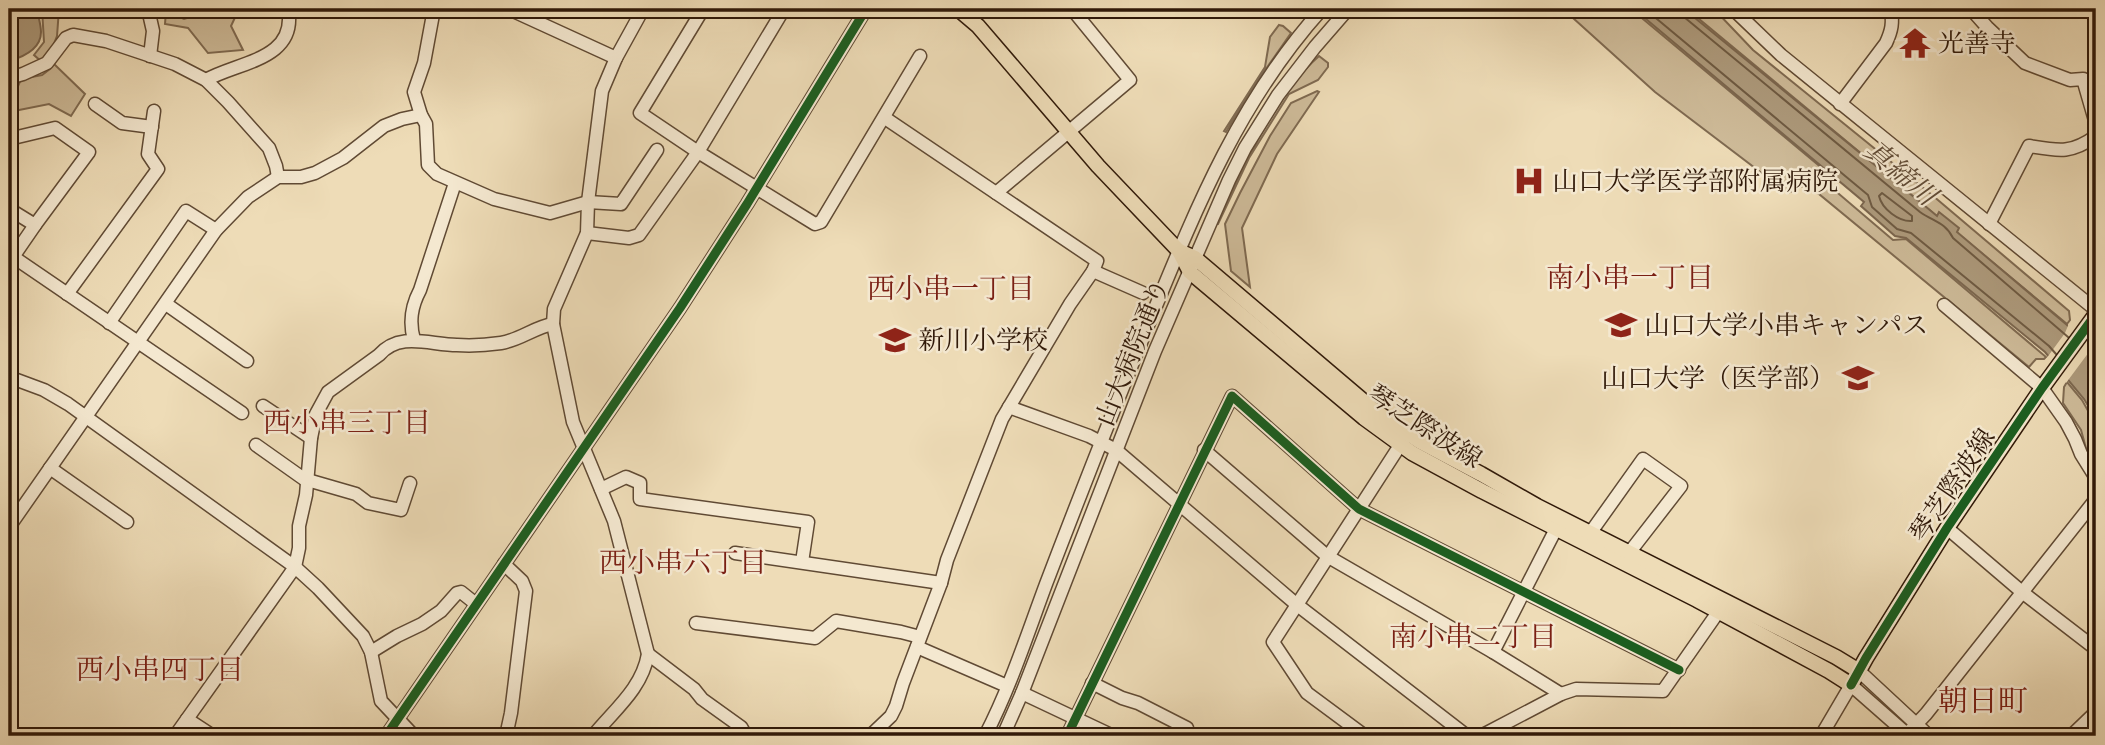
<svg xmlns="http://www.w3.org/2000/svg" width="2105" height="745" font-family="Cardo,'Noto Serif JP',serif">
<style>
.green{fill:#cebb99;stroke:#7f6a51;stroke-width:2}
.water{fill:#ad9a7c;stroke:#7b664e;stroke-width:2}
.pier{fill:#eedcb7}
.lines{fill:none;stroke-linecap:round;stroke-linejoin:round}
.shore{stroke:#6e5a42;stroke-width:2}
.minor-casing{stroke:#604a34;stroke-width:15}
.major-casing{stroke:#301909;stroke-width:17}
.minor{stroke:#f4e8d0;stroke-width:12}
.major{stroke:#eedcb7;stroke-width:14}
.cycleway-casing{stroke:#f4e8d0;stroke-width:13}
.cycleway{stroke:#1b5e20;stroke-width:9}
.labels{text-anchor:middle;stroke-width:5;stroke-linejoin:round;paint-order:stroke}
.poi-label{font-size:26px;fill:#301909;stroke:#f4e8d0;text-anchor:start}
.street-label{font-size:26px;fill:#301909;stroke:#f4e8d0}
.water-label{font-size:28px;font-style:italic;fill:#624d37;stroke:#f4e8d0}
.neighbourhood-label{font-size:28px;fill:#7a1f14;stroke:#f4e8d0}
.quarter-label{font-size:30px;fill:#7a1f14;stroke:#f4e8d0}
</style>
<rect width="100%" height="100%" fill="#eedcb7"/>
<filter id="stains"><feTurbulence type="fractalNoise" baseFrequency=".00286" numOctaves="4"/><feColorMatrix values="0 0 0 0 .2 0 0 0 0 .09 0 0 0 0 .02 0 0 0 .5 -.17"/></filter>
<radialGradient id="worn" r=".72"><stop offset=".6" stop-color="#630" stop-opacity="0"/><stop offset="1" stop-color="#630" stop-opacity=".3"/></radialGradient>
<g class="green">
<polygon points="42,9 59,9 57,36 50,54 54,64 85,94 71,116 49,104 9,112 9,93 16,91 21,79 42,75 50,69 34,55 44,42"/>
<polygon points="199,9 239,9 231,26 243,50 208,53 188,28 165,24 166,11 184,19 194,16"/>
<polygon points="1563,9 1631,9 1823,169 1818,180 1832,188 1893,240 1906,239 2046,357 2044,359 2036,359 2029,367 1814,190 1802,186 1788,193 1655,92"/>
<polygon points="1687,9 1714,9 1753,50 1932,195 2069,311 2070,320 2067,324"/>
<polygon points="1279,25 1283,26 1291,33 1250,92 1226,132 1224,131 1265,67 1270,37"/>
<path d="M1319,56L1328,63V67L1318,80L1289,94L1249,158L1218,224H1217C1241,171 1275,95 1319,56Z"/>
<polygon points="1317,91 1319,92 1277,154 1242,228 1250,287 1231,271 1225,224 1240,193 1270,136 1291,103"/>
<polygon points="2067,382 2082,400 2096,425 2096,467 2087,452 2081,430 2063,403 2064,387"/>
</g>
<g class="water">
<path d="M9,9H37C38,16 41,25 41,32C41,49 23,57 9,61Z"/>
<polygon points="1634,9 1684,9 1925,206 1937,216 1939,212 1959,228 1957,232 2067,325 2093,354 2093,360 2096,364 2096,419 2084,399 2045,352 1906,238 1895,236 1861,206 1864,202"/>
</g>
<polygon class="pier" points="2069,323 2092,348 2066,383 2046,359 2065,333"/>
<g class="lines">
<g class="shore">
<polyline points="1645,9 1868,195 1872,207 1897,229 1911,233 2049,346 2056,354"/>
<path d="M1681,9L1684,17L1920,212C1934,222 1945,222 1953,238L2068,337"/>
<path d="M1882,193L1912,216V221C1899,222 1882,209 1879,196Z"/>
</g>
<defs>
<g id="minor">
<polyline points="148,9 153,31 150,56"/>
<polyline points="434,9 424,63 414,92 421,115 426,124 428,165 437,174 494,199 550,213 588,202 621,204 657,150"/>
<polyline points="509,9 616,58"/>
<polyline points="703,9 640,113 698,152 815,224 821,222 920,56"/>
<polyline points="1733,9 1781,55 2096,310"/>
<polyline points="1971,9 1987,27 2025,63 2070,80 2083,79 2096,124"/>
<polyline points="2086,9 2096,10"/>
<polyline points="9,78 23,74 47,63 66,38 73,35 106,41 175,64 206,80 228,102 269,148 276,166 278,177"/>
<path d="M206,80C237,62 298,60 288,9"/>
<polyline points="95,104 122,123 152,127"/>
<path d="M1840,104L1886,43C1892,30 1893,23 1891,9"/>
<polyline points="9,139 55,128 89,152 35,225 9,209"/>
<polyline points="996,193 1130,80 1072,9"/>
<path d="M1989,224L2029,146C2059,151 2071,154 2096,136"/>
<polyline points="587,233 629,238 639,235 698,152 784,9"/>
<polyline points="9,254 242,413"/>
<polyline points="13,257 35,225"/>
<polyline points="1093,271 1143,293"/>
<polyline points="67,294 158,169 148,154 154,111"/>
<polyline points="166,304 247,361"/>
<polyline points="1944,305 2042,388 2066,422 2075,439 2081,454 2096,478"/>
<polyline points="109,323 186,211 216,230"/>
<path d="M414,340C409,322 411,307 420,290L455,183"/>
<polyline points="9,377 44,390 68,404 295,567 318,588 363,636 371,652 381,701 414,736"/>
<polyline points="263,406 311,438"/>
<polyline points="1009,407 1089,436 1116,450 1296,604 1467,736"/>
<polyline points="256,445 304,479 356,494 368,503 401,510 410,483"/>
<polyline points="1204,450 1327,556 1493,652 1561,694"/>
<polyline points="50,468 127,522"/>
<polyline points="601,489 626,477 640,483 640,499 808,522 802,562"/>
<polyline points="9,527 216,230 248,197 278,177 301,177 315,173 343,158 384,126 402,119 421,115"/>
<polyline points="1947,528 2022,592 2096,649"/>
<polyline points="1586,539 1643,459 1681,486 1629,553"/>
<polyline points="735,553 941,583"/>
<polyline points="504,564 522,581 526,591 511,713 506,736"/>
<polyline points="696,623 815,638 836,621 901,632 920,637"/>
<polyline points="917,647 1007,686"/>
<polyline points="371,652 397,636 422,624 441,611 457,593 461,592 476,604"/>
<polyline points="1493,652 1560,521"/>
<polyline points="648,654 694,689 702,699 741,727 746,736"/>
<polyline points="1859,671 1929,736"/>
<polyline points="1092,683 1122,698 1138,703 1187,728"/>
<polyline points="1022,693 1113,736"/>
<polyline points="187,719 213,736"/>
<polyline points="1907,734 1926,714 2096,499"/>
<path d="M175,736L295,567L299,548V526L306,495L311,438L316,414L328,392L379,355C400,331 430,345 457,345C471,346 487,345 501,343C520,340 535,327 553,324"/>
<polyline points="386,736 680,308 747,204 866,9"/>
<path d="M593,736C614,710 642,689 648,654L614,521L573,422L553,324L554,309L587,233L588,202L602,91L616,58L643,9"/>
<polyline points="870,736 891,716 896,706 903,683 941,583 947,560 1002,419 1070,304 1093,271 1097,261 885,118"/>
<path d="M985,736C1010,688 1027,635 1046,584C1080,495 1115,406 1151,318C1197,206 1240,100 1322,9"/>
<polyline points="1003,736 1022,693 1155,351 1229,180 1245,148 1278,95 1315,47 1348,9"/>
<polyline points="1067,736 1232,396 1359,509 1679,670"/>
<polyline points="1365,736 1307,693 1273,642 1406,436"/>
<polyline points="1481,736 1561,694 1576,689 1663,691 1723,605"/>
<polyline points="1821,736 1851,685 1909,736"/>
<polyline points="2071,736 2096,712"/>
</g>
<g id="major">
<polyline points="958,9 978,26 1098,166 1179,251 1190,272 1364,418 1412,453 1482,491 1697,600 1829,671 1851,685 1866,658 1947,528 2042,388 2096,314"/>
<polyline points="1179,251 1195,258 1374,410 1419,441 1481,474 1537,506 1836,657 1859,671"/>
</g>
</defs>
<use href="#minor" class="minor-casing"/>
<use href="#major" class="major-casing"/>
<use href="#minor" class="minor"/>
<use href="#major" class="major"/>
<defs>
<g id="cycleway">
<polyline points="1851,685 1866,658 1947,528 2042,388 2096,314"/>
<polyline points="386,736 680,308 747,204 866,9"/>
<polyline points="1067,736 1232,396 1359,509 1679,670"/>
</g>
</defs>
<use href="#cycleway" class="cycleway-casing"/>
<use href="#cycleway" class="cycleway"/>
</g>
<defs>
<symbol id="temple-bare" viewBox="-9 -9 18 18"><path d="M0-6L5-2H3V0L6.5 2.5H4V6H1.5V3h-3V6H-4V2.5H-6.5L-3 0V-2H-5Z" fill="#8f2418" stroke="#f4e8d0" stroke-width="2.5" paint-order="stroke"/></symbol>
<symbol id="hospital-bare" viewBox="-9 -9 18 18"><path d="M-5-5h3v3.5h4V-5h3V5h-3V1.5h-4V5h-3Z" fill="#8f2418" stroke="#f4e8d0" stroke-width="2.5" paint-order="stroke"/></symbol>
<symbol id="university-bare" viewBox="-9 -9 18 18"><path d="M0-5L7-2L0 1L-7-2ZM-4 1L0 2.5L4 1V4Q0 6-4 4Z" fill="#8f2418" stroke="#f4e8d0" stroke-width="2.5" paint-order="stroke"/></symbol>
<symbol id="school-bare" viewBox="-9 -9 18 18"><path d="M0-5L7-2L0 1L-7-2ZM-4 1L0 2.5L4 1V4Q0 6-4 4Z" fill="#8f2418" stroke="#f4e8d0" stroke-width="2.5" paint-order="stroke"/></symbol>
</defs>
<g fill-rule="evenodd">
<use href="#temple-bare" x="1893" y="21" width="44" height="44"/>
<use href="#hospital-bare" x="1507" y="159" width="44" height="44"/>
<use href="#university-bare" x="1599" y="303" width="44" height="44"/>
<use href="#school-bare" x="873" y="318" width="44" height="44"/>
<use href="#university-bare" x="1836" y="356" width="44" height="44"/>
</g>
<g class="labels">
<g class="poi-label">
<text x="1938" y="52">光善寺</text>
<text x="1552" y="190">山口大学医学部附属病院</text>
<text x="1644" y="334">山口大学小串キャンパス</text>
<text x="918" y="349">新川小学校</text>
<text x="1835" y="387" text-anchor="end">山口大学（医学部）</text>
</g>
<g class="street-label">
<text transform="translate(1132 352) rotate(-68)" y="9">山大病院通り</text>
<text transform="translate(1425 426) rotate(33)" y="9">琴芝際波線</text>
<text transform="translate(1952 485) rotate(-56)" y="9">琴芝際波線</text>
</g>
<g class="water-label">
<text transform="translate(1901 172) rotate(40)" y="10">真締川</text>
</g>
<g class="neighbourhood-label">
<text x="1630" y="287">南小串一丁目</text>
<text x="951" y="298">西小串一丁目</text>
<text x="347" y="432">西小串三丁目</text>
<text x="683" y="572">西小串六丁目</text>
<text x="1473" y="646">南小串二丁目</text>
<text x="160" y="679">西小串四丁目</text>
</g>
<g class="quarter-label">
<text x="1983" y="711">朝日町</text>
</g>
</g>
<rect width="2105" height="745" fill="none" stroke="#eedcb7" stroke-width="35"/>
<rect x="10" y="10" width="2084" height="724" fill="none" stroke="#301909" stroke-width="3.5"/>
<rect x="18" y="18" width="2070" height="710" fill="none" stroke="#301909" stroke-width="2"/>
<rect width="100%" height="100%" filter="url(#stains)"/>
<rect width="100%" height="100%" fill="url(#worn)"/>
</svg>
